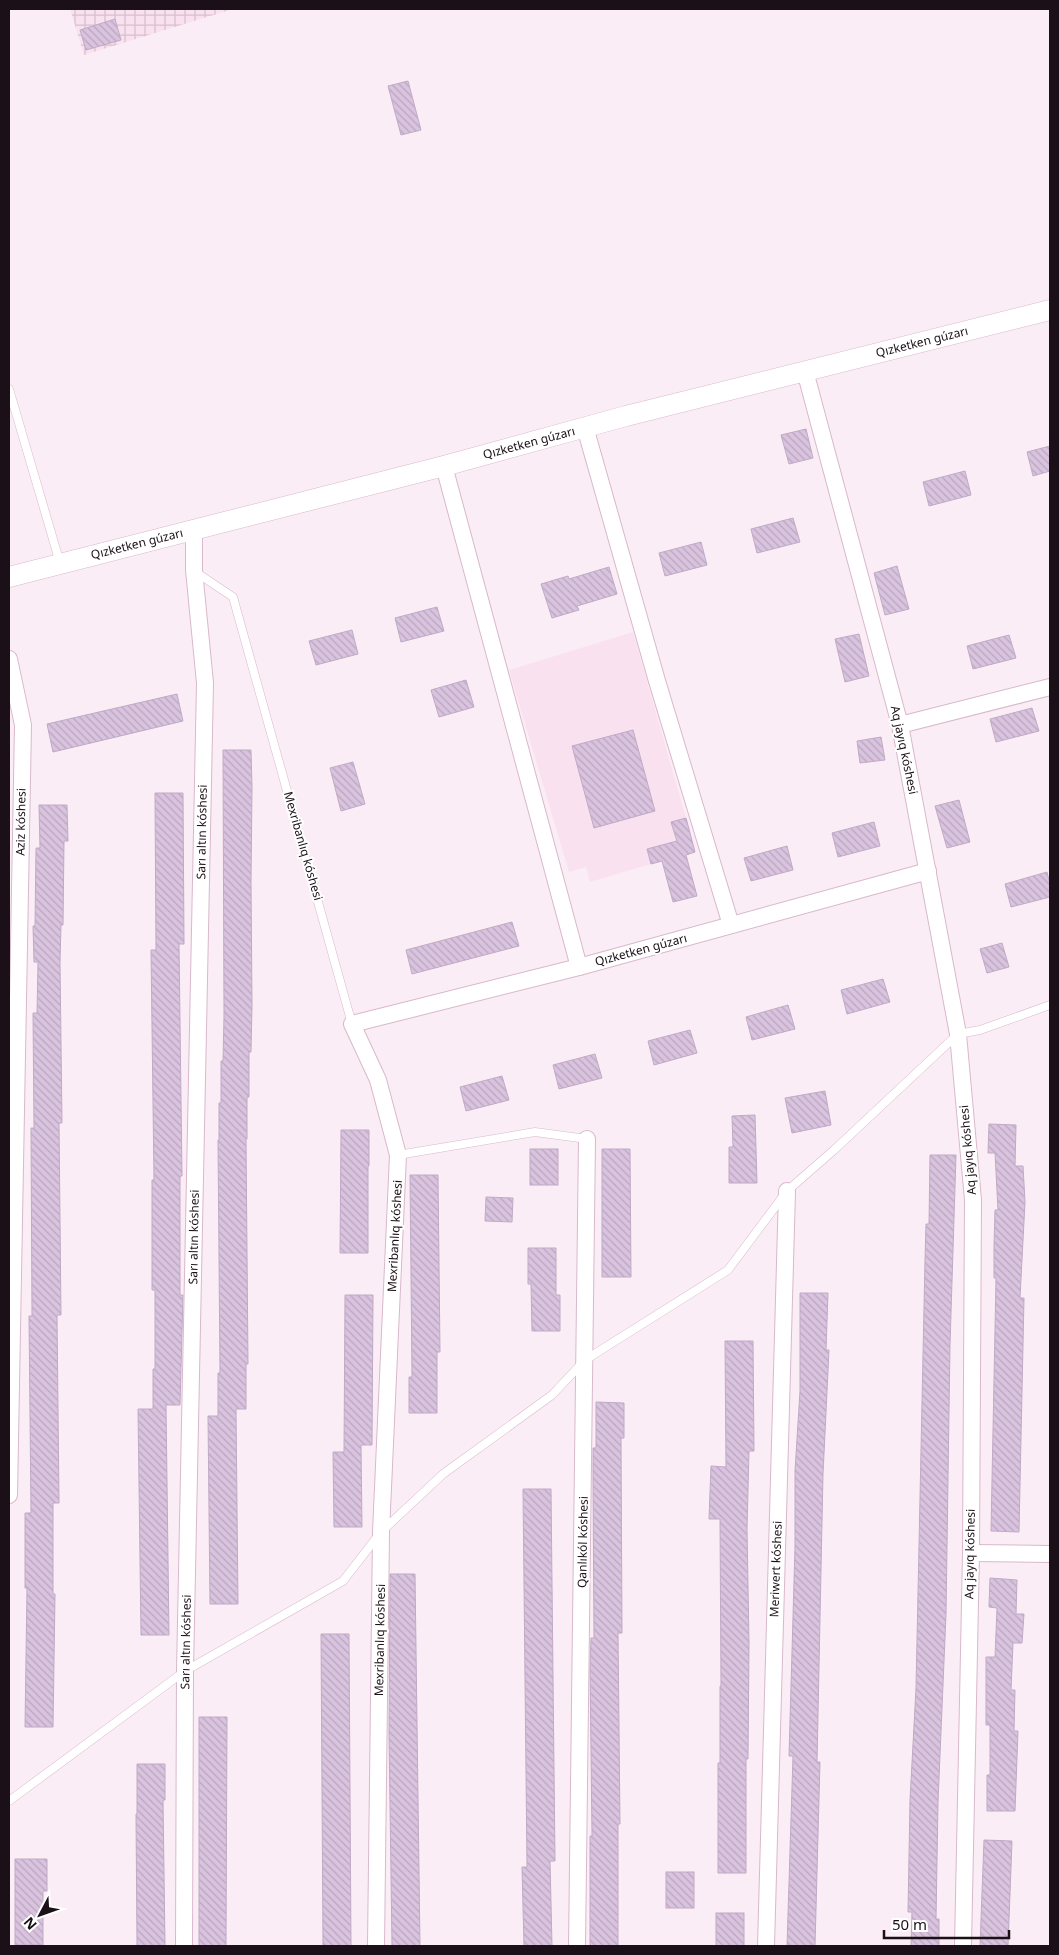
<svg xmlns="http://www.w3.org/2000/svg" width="1059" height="1955" font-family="'Noto Sans',sans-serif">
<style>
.built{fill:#fae1ef}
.industrial{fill:url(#industrial-grid)}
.building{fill:url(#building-back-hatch);stroke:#c0aac6}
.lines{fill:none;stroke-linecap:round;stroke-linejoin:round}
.service-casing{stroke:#d9b8cb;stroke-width:9}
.minor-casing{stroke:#d9b8cb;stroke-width:18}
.tertiary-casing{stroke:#d9b8cb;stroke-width:21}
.service{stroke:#fff;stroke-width:8}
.minor{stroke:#fff;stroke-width:16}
.tertiary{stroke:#fff;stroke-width:20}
.labels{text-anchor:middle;stroke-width:4;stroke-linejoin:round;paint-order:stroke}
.street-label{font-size:12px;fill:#1b1017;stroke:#fff}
</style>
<defs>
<pattern id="industrial-grid" width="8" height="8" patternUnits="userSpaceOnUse" patternTransform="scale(1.25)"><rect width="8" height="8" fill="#fae1ef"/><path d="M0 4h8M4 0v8" fill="none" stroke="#d6c0cc"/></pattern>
<pattern id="building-back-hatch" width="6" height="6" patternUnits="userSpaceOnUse" patternTransform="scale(1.25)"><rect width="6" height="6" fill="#d9c3df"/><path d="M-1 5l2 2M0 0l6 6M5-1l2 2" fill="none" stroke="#baa6bf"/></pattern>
</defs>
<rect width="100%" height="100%" fill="#fbedf5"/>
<polygon class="built" points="633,632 686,818 671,822 677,841 647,849 651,864 590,882 586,867 569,872 509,670"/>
<polygon class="industrial" points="70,9 233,9 84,55"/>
<g class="building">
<polygon points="115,19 121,40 86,50 80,30"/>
<polygon points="408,81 421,130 401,135 388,86"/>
<polygon points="806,429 813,458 789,464 781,435"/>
<polygon points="1050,446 1050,471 1033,476 1027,452"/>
<polygon points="965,471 971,495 929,506 923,482"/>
<polygon points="793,518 800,542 757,553 751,529"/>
<polygon points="701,542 707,565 665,576 659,553"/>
<polygon points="897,566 909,609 885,615 874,573"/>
<polygon points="609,567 617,594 577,606 579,610 552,618 541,584 568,576 569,579"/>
<polygon points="437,607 444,631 401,642 395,618"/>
<polygon points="352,630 358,654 316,665 309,641"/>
<polygon points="859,634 869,676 845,682 835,639"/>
<polygon points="1009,635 1016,658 973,669 967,646"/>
<polygon points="466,680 474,707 439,717 431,690"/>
<polygon points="177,694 183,721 53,752 47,724"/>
<polygon points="1032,708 1039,731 996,742 990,719"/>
<polygon points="633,730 655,811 594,828 572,746"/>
<polygon points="881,737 885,760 860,763 857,741"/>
<polygon points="223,750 251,750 252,787 251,881 252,1006 251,1052 249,1052 249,1097 247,1097 247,1139 246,1139 248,1364 246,1364 246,1409 236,1409 238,1604 210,1604 208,1416 218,1416 218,1373 220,1373 218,1140 219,1140 219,1103 221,1103 221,1061 223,1061 224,1016"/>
<polygon points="353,762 365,804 341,811 330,768"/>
<polygon points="155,793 183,793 184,944 179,944 182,1176 180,1176 180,1295 183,1295 180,1405 166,1405 169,1635 141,1635 138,1409 153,1409 153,1369 155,1369 155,1290 152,1290 152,1180 154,1180 151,950 156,950"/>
<polygon points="959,800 970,842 947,848 935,806"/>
<polygon points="39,805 67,805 68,841 64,841 63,925 61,925 60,962 62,1123 59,1123 61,1315 57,1315 59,1503 53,1503 53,1594 55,1594 53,1727 25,1727 27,1588 25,1588 25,1513 31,1513 29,1316 32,1316 31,1128 34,1128 33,1013 37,1013 38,962 34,962 33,926 35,926 36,848 40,848"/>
<polygon points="686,818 695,852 686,855 697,896 673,902 662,861 651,864 647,849 677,841 671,822"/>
<polygon points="874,822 880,846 838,857 832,833"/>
<polygon points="787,846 793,870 751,881 744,858"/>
<polygon points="1047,872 1050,884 1050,897 1011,907 1005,884"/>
<polygon points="512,922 519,946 412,974 406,950"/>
<polygon points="1002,943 1009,967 987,973 980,949"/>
<polygon points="883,979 890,1002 847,1014 841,990"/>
<polygon points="788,1005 795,1029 752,1040 746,1017"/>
<polygon points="690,1030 697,1053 654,1065 648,1041"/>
<polygon points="595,1054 602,1078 559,1089 553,1065"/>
<polygon points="502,1076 509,1100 466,1111 460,1087"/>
<polygon points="825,1091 831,1125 792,1133 785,1098"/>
<polygon points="755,1115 757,1183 729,1183 729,1147 733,1147 732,1116"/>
<polygon points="989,1124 1016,1125 1015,1166 1023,1166 1025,1202 1020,1298 1024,1298 1019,1532 991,1531 996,1278 994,1278 994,1246 995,1210 998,1210 995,1153 988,1153"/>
<polygon points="341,1130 369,1130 369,1166 368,1166 368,1253 340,1253"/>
<rect x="530" y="1149" width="28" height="36"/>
<polygon points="602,1149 630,1149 631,1277 602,1277"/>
<polygon points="930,1155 956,1155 950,1345 946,1614 938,1802 936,1919 939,1919 939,1946 911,1946 912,1912 908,1912 910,1800 916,1688 925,1260 926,1224 929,1224"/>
<polygon points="410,1175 438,1175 440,1352 437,1352 437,1413 409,1413 409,1377 412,1377"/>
<polygon points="486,1197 513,1198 512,1222 485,1221"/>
<polygon points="528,1248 556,1248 556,1295 560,1295 560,1331 532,1331 531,1284 528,1284"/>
<polygon points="800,1293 828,1293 826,1350 829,1350 823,1474 817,1762 820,1762 815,1946 787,1946 793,1756 789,1756 795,1547 795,1471 800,1391"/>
<polygon points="345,1295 373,1295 372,1445 361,1445 362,1527 334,1527 333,1452 344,1452"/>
<polygon points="725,1341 753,1341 754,1451 749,1451 747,1529 749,1643 748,1759 746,1759 746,1873 718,1873 718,1763 720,1763 720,1686 721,1686 720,1519 709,1519 711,1466 726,1467"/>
<polygon points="596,1402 624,1403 624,1438 621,1438 622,1633 618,1633 620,1824 618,1824 618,1946 590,1946 590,1836 592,1836 590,1668 591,1638 594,1638 593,1479 593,1448 596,1448"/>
<polygon points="523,1489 551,1489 555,1861 550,1861 552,1946 524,1946 522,1867 527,1867"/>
<polygon points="390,1574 415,1574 420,1946 392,1946 389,1733"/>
<polygon points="990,1578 1017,1580 1016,1614 1024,1614 1022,1643 1013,1643 1011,1690 1015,1690 1014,1731 1018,1731 1015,1811 987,1811 987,1775 990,1775 990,1725 986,1725 986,1657 995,1657 997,1608 989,1607"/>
<polygon points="321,1634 349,1634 351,1946 323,1946"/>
<polygon points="199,1717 227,1717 226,1946 199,1946"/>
<polygon points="137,1764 165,1764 165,1800 163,1800 165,1946 137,1946 136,1814 137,1814"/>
<polygon points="984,1840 1012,1841 1008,1946 980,1946"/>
<polygon points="15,1859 47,1859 47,1891 43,1891 43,1945 15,1945"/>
<rect x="666" y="1872" width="28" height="36"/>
<rect x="716" y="1913" width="28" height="33"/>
</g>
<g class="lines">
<defs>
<g id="service">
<polyline points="9,389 60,563"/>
<polyline points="194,571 233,597 352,1024"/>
<polyline points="398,1155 535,1132 587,1139"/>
<polyline points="9,1801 185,1671 343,1581 381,1532 443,1474 552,1395 585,1360 728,1270 787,1191 834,1150 958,1034 980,1030 1050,1005"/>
</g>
<g id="minor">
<polyline points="805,371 900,725 958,1034 973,1200 971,1553 963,1946"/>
<polyline points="585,427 657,681 731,925"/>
<polyline points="444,466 579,967"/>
<polyline points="9,659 23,725 9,1495"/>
<polyline points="900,725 1050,687"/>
<polyline points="971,1553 1050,1554"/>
<polyline points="184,1946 185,1671 205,683 194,570 194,529"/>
<polyline points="376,1946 381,1532 398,1155 378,1080 352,1024 579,967 928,871"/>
<polyline points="577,1946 587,1139"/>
<polyline points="766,1946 787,1191"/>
</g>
<polyline id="tertiary" points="9,577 444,466 626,416 1050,310"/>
</defs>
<use href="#service" class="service-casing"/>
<use href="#minor" class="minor-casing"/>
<use href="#tertiary" class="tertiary-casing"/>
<use href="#service" class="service"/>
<use href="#minor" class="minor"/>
<use href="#tertiary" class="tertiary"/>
</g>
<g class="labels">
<g class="street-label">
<text transform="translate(922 342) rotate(-14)" y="4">Qızketken gúzarı</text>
<text transform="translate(529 443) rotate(-15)" y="4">Qızketken gúzarı</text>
<text transform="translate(137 544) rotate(-14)" y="4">Qızketken gúzarı</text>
<text transform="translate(904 750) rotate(78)" y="4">Aq jayıq kóshesi</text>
<text transform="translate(21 822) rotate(-89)" y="4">Aziz kóshesi</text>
<text transform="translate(202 832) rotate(-89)" y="4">Sarı altın kóshesi</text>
<text transform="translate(303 846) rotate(74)" y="4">Mexribanlıq kóshesi</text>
<text transform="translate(641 950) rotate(-15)" y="4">Qızketken gúzarı</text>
<text transform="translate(968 1150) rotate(-95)" y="4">Aq jayıq kóshesi</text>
<text transform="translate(395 1236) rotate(-87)" y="4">Mexribanlıq kóshesi</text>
<text transform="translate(194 1237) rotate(-89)" y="4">Sarı altın kóshesi</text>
<text transform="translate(583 1542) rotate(-89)" y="4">Qanlıkól kóshesi</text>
<text transform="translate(970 1554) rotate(-89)" y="4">Aq jayıq kóshesi</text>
<text transform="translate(776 1569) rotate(-88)" y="4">Meriwert kóshesi</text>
<text transform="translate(380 1640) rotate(-89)" y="4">Mexribanlıq kóshesi</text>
<text transform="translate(186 1642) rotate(-89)" y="4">Sarı altın kóshesi</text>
</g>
</g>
<rect width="1059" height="1955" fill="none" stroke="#1b1017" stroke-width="20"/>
<g transform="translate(40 1915) rotate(229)" stroke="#ffffff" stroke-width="4" paint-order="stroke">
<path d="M0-4L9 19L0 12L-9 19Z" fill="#1b1017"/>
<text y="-8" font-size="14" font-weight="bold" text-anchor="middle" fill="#1b1017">N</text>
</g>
<path d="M884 1930v8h125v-8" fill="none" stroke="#1b1017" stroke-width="2.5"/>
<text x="892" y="1930" font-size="15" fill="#1b1017" stroke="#ffffff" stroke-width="4" paint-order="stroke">50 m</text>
</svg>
